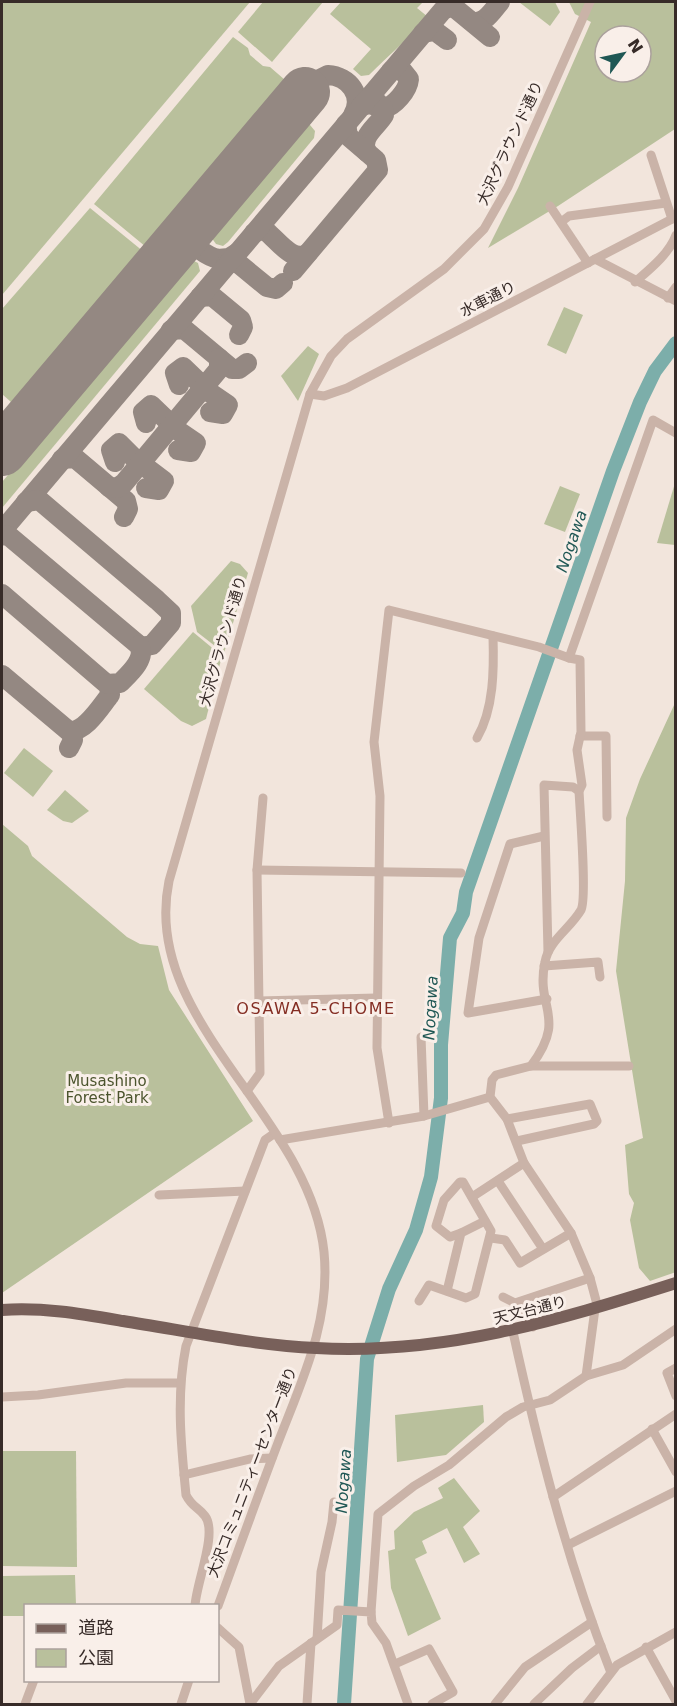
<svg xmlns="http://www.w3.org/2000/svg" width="677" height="1706" font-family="'DejaVu Sans','Noto Sans JP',sans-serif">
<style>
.green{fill:#b9c09c;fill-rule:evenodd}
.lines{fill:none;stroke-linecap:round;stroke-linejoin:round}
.river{stroke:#7caeaa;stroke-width:14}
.taxiway{stroke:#948882;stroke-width:20}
.runway{stroke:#948882;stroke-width:50}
.minor{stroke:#cab3a8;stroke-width:9}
.major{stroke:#78605a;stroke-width:12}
.labels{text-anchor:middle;stroke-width:6;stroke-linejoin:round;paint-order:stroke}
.street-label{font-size:15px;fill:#372b28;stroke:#f9efe9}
.park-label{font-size:15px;fill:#4b542d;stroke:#f9efe9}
.water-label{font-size:16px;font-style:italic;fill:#1f5754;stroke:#f9efe9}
.neighbourhood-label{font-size:16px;letter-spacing:1.5px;fill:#842d23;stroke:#f9efe9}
</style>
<rect width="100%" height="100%" fill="#f2e5dc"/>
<g class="green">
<polygon points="2,2 250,2 2,295"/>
<polygon points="263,2 323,2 272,62 238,32"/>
<path d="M341,2H423L417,8L428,17C409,38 389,55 369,75L361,76L353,69L371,49L330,14Z"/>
<polygon points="519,2 555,2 560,12 550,26"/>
<path d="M569,2H673L676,5L675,129L558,206L488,248L518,188L591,22L575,14ZM605,36H641V72H605Z"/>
<polygon points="233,37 248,48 250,55 263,66 270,67 285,80 146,247 94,204"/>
<polygon points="303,125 310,125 315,131 314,138 228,242 223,246 216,244 211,237 214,232"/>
<polygon points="90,208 144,252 11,402 2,394 2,309"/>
<polygon points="192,260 198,263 200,271 2,508 2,482"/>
<polygon points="564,307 583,315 566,354 547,345"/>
<polygon points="308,346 319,354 298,401 281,376"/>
<polygon points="675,483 675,545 657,543"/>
<polygon points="560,486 580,494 565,532 544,524"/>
<polygon points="231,561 240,564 248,573 224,653 197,632 191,606"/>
<polygon points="193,632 222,656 206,719 192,726 181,721 144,689"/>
<polygon points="675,703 676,1272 650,1281 639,1268 630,1220 634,1203 629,1194 625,1145 643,1138 616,971 625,881 626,818 640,779"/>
<polygon points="24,748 53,771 33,797 4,773"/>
<polygon points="65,790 89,811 72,823 63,821 47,810"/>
<polygon points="2,824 28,846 32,856 127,937 140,944 158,946 169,990 253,1121 2,1293"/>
<polygon points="483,1405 484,1422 446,1455 397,1462 395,1415"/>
<polygon points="2,1451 76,1451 77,1567 2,1566"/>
<polygon points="454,1478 480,1511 463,1527 480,1554 464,1563 447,1528 422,1541 427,1553 415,1559 441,1619 408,1636 391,1588 388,1551 395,1549 394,1531 414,1512 443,1498 438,1488"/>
<polygon points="75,1575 76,1605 26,1606 25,1616 2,1616 2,1576"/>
</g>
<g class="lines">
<polyline class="river" points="344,1704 367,1359 389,1289 416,1230 431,1177 441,1098 441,1045 450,938 463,913 466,892 613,471 640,402 655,371 676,343"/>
<g class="taxiway">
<path d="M471,21C484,26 492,11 500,2"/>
<polyline points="423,33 435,31 447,40"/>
<path d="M314,82L328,75C349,76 364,96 353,115"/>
<path d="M361,106L370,104L383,109C395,106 408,90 409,79L401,69L391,71"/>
<path d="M367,152C359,137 377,127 384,115L383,108L376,101"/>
<path d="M254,233L261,230L267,232C278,241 294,264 308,253"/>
<polyline points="199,247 194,232 200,216"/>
<path d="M166,256C196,231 193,253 218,259L229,258L237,253"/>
<polyline points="226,265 234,262 239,264 267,287 276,289 283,283"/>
<polyline points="293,271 378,170 376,160 348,136 346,124"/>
<polyline points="200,297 212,296 241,320 243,327 239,335"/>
<polyline points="171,330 184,329 232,369 239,369 247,363"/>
<polyline points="179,385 175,373 183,367 209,392 228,405 223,414 210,412"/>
<polyline points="146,423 143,412 151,405 177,430 196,443 191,452 178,450"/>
<polyline points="62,459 75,458 126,501 128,509 124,517"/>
<polyline points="115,462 111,450 119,443 135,459 164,481 159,490 146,488"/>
<polyline points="109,487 117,488 124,483 219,369 219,358"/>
<polyline points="2,531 443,10 450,7 456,9 490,37"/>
<polyline points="2,535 9,536 141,647 152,645 171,623 171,613 157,600 39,500 26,502"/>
<path d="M2,594L109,686L110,695C101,706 85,733 69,731"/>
<polyline points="2,675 71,733 73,740 69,748"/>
<path d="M108,684L120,683C129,674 147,659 139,645"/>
</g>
<polyline class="runway" points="2,451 305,92"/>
<g class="minor">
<polyline points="651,155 672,219"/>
<polyline points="550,206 588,263"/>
<polyline points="561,222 569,216 666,203"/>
<polyline points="595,259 676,301"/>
<path d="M635,282C650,269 669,254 676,235"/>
<polyline points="668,298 676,287"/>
<polyline points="310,394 324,396 347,388 676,217"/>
<polyline points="580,736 606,736 607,817"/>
<path d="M477,738C494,709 494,669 493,636"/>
<polyline points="544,836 510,844 479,938 468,1013 547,999"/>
<polyline points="257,870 461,873"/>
<polyline points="548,952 544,785 573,787 579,791"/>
<polyline points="544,966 598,962 600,977"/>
<polyline points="259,1001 376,998"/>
<polyline points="421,1037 424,1116"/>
<polyline points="531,1066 629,1066"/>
<polyline points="247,1091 260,1073 257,870 263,798"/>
<polyline points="507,1119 590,1104 597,1121 594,1124 517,1141"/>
<polyline points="389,1123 377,1048 380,796 374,742 389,610 539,647 569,658"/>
<polyline points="280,1140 424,1116 490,1097"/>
<polyline points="498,1181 543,1249"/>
<polyline points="159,1195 245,1191"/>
<polyline points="472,1197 524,1163"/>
<polyline points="491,1238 505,1240 520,1263 571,1233"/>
<polyline points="447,1291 461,1233 485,1221"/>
<polyline points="503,1297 515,1303 533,1327"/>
<polyline points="419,1301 429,1285 466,1298 475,1294 491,1231 463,1182 460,1182 444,1200 436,1226 450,1237 461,1233"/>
<polyline points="515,1303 590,1278"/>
<path d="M598,1308L590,1278L571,1233L524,1163L507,1119L490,1097L492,1080L496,1075L531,1066C568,1016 535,1009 545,962C549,940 570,929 581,910C587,899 580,810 579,791L582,785L577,750L581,732L580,660L569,658L653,420L676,433"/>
<path d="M513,1332C538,1446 567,1561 610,1670"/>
<polyline points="676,1368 667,1373 676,1396"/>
<polyline points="586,1376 595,1309"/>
<polyline points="2,1397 38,1395 126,1383 180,1383"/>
<polyline points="652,1429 676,1472"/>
<polyline points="184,1475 250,1459 272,1458"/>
<polyline points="553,1497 676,1414"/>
<polyline points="568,1545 676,1491"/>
<path d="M195,1606C196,1583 218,1533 205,1516C198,1507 192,1507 186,1495C181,1445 176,1396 186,1346L265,1140L275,1133"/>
<path d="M218,1606C237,1554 256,1501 276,1448C300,1384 331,1324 324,1252C310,1115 140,1021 169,881L310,394L331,356L347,339L444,269L484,229L508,187L590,2"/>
<polyline points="371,1612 378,1514 414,1486 449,1465 506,1417 523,1407 550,1400 586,1376 623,1365 676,1329"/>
<polyline points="218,1628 239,1647 250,1704"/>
<polyline points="317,1639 321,1572 332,1522 334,1502"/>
<polyline points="646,1647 676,1701"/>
<polyline points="395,1664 429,1649 453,1692 432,1704"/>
<polyline points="25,1704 34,1680"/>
<polyline points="181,1704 189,1680"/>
<polyline points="250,1704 279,1666 337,1625 338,1610 371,1612 372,1623 386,1643 408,1704"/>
<polyline points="307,1704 311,1643"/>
<polyline points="495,1704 525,1667 592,1622"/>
<polyline points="534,1704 572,1668 601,1646"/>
<polyline points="587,1704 617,1665 676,1632"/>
</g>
<path class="major" d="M2,1310C43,1307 82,1314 123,1321C187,1331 252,1345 316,1348C443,1355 556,1321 676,1283"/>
</g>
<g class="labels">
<g class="street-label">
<text transform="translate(510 143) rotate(-65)" y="5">大沢グラウンド通り</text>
<text transform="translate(488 299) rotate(-27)" y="5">水車通り</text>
<text transform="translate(223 641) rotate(-74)" y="5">大沢グラウンド通り</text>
<text transform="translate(530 1310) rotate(-14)" y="5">天文台通り</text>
<text transform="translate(252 1472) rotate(-69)" y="5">大沢コミュニティーセンター通り</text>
</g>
<g class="park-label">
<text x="107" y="1086">Musashino<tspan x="107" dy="17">Forest Park</tspan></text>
</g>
<g class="water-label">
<text transform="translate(571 541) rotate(-71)" y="6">Nogawa</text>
<text transform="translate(430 1008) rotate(-87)" y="6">Nogawa</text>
<text transform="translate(343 1481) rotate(-86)" y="6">Nogawa</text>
</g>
<g class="neighbourhood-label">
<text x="316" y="1014">OSAWA 5-CHOME</text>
</g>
</g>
<rect width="677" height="1706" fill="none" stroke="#372b28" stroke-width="6"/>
<rect x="24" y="1604" width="195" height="78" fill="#f9efe9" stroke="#aba19c" stroke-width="1.5"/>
<rect x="36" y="1624" width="30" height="9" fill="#78605a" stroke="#aba19c" stroke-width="1.5"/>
<text x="78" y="1634" font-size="18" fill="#372b28">道路</text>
<rect x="36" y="1649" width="30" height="18" fill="#b9c09c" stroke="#aba19c" stroke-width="1.5"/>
<text x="78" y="1664" font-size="18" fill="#372b28">公園</text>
<g transform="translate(623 54) rotate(57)"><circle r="28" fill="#f9efe9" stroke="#aba19c" stroke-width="1.5"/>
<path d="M0-4.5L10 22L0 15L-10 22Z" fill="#1f5754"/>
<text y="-9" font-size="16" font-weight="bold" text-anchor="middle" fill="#372b28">N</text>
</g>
</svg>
